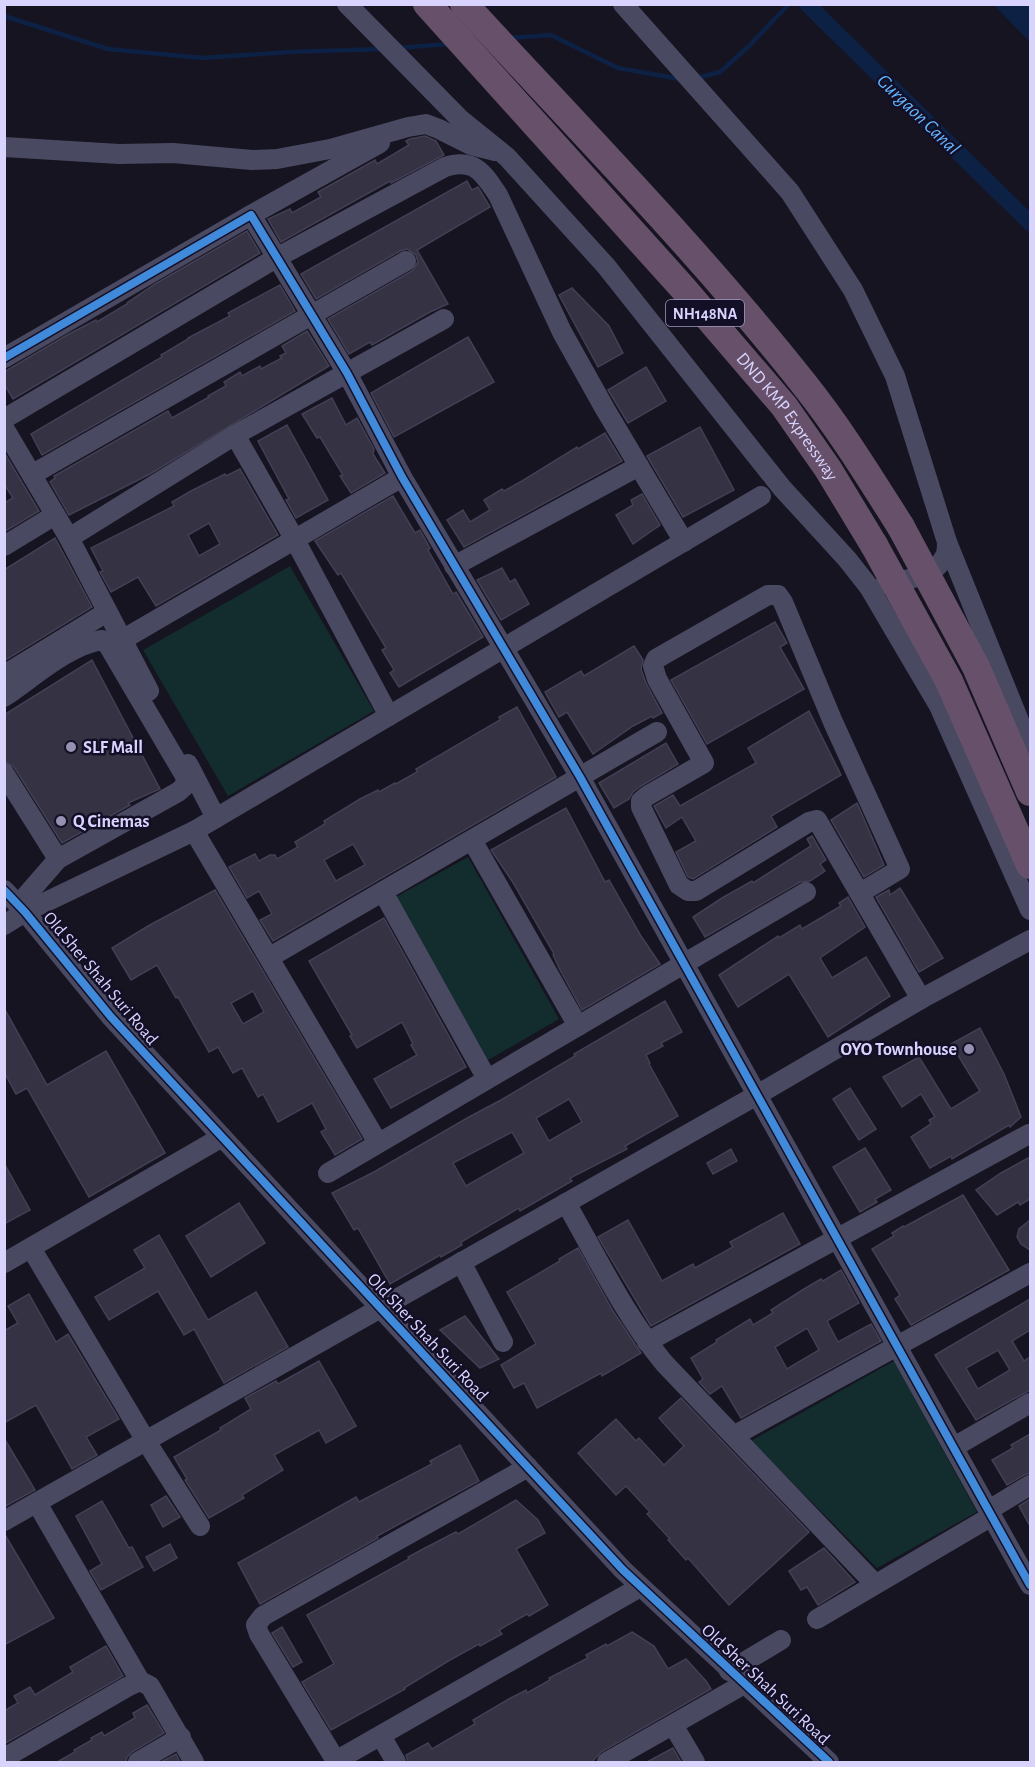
<svg xmlns="http://www.w3.org/2000/svg" width="1035" height="1767" font-family="'Alegreya Sans',sans-serif">
<style>
.green{fill:#132c2d}
.water{fill:#0d2144}
.lines{fill:none;stroke-linecap:round;stroke-linejoin:round}
.stream{stroke:#0d2144;stroke-width:4.5}
.canal{stroke:#0d2144;stroke-width:16}
.building{fill:#343243;stroke:#433f54;stroke-width:1.5;fill-rule:evenodd}
.minor{stroke:#4a4962;stroke-width:20}
.highway{stroke:#67516a;stroke-width:28}
.highway-bridge{stroke:#67516a;stroke-width:28}
.cycleway-casing{stroke:#130f26;stroke-width:11}
.cycleway{stroke:#408adc;stroke-width:8}
.poi-dot{fill:#9591b1;stroke:#130f26;stroke-width:2}
.labels{text-anchor:middle;stroke-width:5;stroke-linejoin:round;paint-order:stroke}
.shield{fill:#130f26;stroke:#9e99be;stroke-width:1.5}
.shield-label{font-size:16px;font-weight:bold;fill:#d9d4ff}
.street-label{font-size:18px;fill:#d9d4ff;stroke:#130f26}
.poi-label{font-size:18px;font-weight:bold;fill:#d9d4ff;stroke:#130f26;text-anchor:start}
.water-label{font-size:20px;font-style:italic;fill:#62b6ff;stroke:#130f26}
</style>
<rect width="100%" height="100%" fill="#161421"/>
<g class="green">
<polygon points="290,566 374,711 228,796 143,650"/>
<polygon points="468,857 559,1019 488,1060 396,897"/>
<polygon points="894,1361 977,1512 877,1568 751,1441"/>
</g>
<polygon class="water" points="994,5 1030,5 1030,42"/>
<g class="lines">
<g class="stream">
<polyline points="4,16 108,49 203,58 289,52 383,49"/>
<polyline points="511,38 551,35 618,68 680,79"/>
<polyline points="397,48 449,44"/>
<polyline points="697,78 720,72 749,46 789,4"/>
</g>
<polyline class="canal" points="807,4 1030,223"/>
</g>
<g class="building">
<polygon points="425,136 436,141 444,155 391,183 390,181 281,242 268,219 290,209 292,213 321,197 318,192 375,160 377,164 409,145 406,141 410,139"/>
<polygon points="467,181 472,190 478,187 490,207 417,250 448,304 430,312 372,345 370,342 349,354 328,319 412,271 418,262 416,255 407,249 400,251 316,299 301,274"/>
<polygon points="247,231 260,253 13,399 4,384 4,372 67,335 96,320 97,322 127,304 127,303 155,284"/>
<polygon points="280,285 295,311 42,455 31,434 162,357 161,355 188,339 188,338 230,316 228,313"/>
<polygon points="572,288 609,326 623,353 598,367 559,295"/>
<polygon points="307,331 329,366 150,474 69,515 50,482 55,478 54,476 168,411 172,418 209,397 208,396 226,386 224,382 240,372 242,376 260,366 261,369 282,358 280,356 286,353 282,346"/>
<polygon points="468,337 494,382 394,437 371,393"/>
<polygon points="646,367 666,401 628,423 608,390"/>
<polygon points="332,398 346,425 357,418 374,449 373,454 385,473 351,493 340,476 343,475 320,437 317,438 302,414"/>
<polygon points="287,425 328,500 296,518 286,500 289,499 258,441"/>
<polygon points="700,427 734,490 683,517 647,456"/>
<polygon points="605,433 622,461 464,547 447,520 463,510 470,522 490,510 484,500 502,489 504,491 522,481 577,447 578,449"/>
<polygon points="4,452 39,511 4,532 4,503 13,498 4,484"/>
<path d="M240,469L278,535L156,606L138,577L111,592L100,572L103,571L91,548L174,506L172,502L191,491L225,474L226,476ZM209,523L220,544L199,556L188,535Z"/>
<polygon points="642,494 660,525 633,544 616,515 633,505 631,500"/>
<polygon points="393,496 415,533 420,530 430,548 428,550 449,587 453,594 456,592 483,637 399,687 390,673 394,670 382,650 386,648 341,573 338,575 315,541"/>
<polygon points="55,538 92,607 4,661 4,570"/>
<polygon points="502,568 510,582 515,579 529,604 501,620 477,580"/>
<polygon points="775,622 787,643 780,647 804,689 707,744 671,680"/>
<polygon points="634,646 643,660 641,669 646,683 662,713 653,718 652,716 633,726 593,754 567,712 559,717 545,692 581,671 584,676"/>
<polygon points="92,660 160,789 128,803 130,805 62,843 14,767 4,761 4,715"/>
<path d="M517,707L556,777L273,941L260,920L272,914L259,891L247,898L229,867L255,854L259,861L270,855H275L277,859L298,847L295,842L325,824L324,821L360,799L378,790L379,792L395,783L396,784L417,772L416,769L500,720L499,717ZM353,844L365,865L336,881L324,860Z"/>
<polygon points="809,711 841,775 771,816 777,827 693,879 688,877 676,852 696,841 682,817 666,828 654,806 673,795 680,806 756,763 748,748"/>
<polygon points="666,743 678,764 641,786 633,792 629,799 614,808 599,783"/>
<polygon points="857,803 884,865 864,877 831,820"/>
<polygon points="566,808 605,882 609,880 641,936 660,964 582,1010 560,970 553,955 554,954 512,881 491,850"/>
<polygon points="812,836 826,860 820,864 825,871 810,881 800,882 705,937 693,917 722,898 752,881 753,883 811,846 807,839"/>
<polygon points="900,888 943,958 919,972 876,897 889,890 890,895"/>
<path d="M215,890L362,1139L335,1155L321,1132L326,1129L312,1103L278,1122L263,1094L258,1097L242,1068L233,1073L218,1047L209,1052L178,997L176,998L157,965L131,980L112,948L148,926ZM253,991L264,1012L243,1024L231,1003Z"/>
<polygon points="848,897 865,927 820,958 832,978 866,957 890,996 828,1037 789,974 738,1007 719,975 778,936 779,938 800,925 802,929 819,919 841,906 839,903"/>
<polygon points="384,918 466,1067 391,1108 374,1079 417,1055 411,1045 413,1044 402,1022 357,1048 350,1036 352,1035 309,961"/>
<path d="M665,1001L682,1032L661,1043L663,1046L646,1055L650,1063L649,1064L678,1116L625,1146L627,1149L570,1178L572,1181L544,1197L520,1211L519,1208L461,1242L462,1245L441,1257L440,1255L390,1284L358,1228L354,1230L332,1193L374,1172L469,1117L501,1100L575,1056L574,1054ZM569,1099L582,1122L549,1141L536,1118ZM512,1132L524,1153L466,1186L453,1163Z"/>
<polygon points="4,1008 47,1085 106,1051 165,1153 89,1197 27,1088 16,1094 4,1072"/>
<polygon points="980,1028 1004,1074 1021,1117 1010,1127 1009,1125 952,1159 951,1156 930,1168 911,1137 931,1124 929,1120 935,1117 921,1094 902,1107 883,1077 919,1057 951,1109 980,1091 951,1044"/>
<polygon points="850,1088 876,1129 859,1140 833,1099"/>
<polygon points="865,1148 891,1190 875,1199 877,1202 860,1212 833,1167"/>
<polygon points="731,1149 737,1161 713,1174 707,1163"/>
<polygon points="1030,1157 1030,1199 1020,1205 1018,1202 997,1215 976,1190 1001,1173"/>
<polygon points="4,1163 30,1210 4,1224"/>
<polygon points="963,1195 1009,1270 911,1325 895,1299 900,1295 872,1249 894,1236 892,1233 903,1226 904,1227"/>
<polygon points="239,1203 265,1243 211,1277 186,1236"/>
<polygon points="783,1213 800,1244 651,1326 598,1237 628,1220 662,1281 693,1264 695,1268 733,1247 730,1242"/>
<polygon points="1030,1220 1030,1250 1021,1244 1017,1237 1019,1229"/>
<polygon points="159,1235 208,1320 256,1292 288,1347 224,1383 194,1329 184,1335 158,1291 109,1320 95,1297 145,1268 134,1250"/>
<polygon points="578,1248 613,1311 641,1353 602,1376 601,1373 537,1408 524,1383 514,1388 501,1365 536,1344 507,1292 560,1261 559,1259"/>
<path d="M841,1270L859,1303L827,1321L838,1342L871,1324L881,1341L741,1418L722,1386L710,1394L699,1382L703,1379L691,1358L717,1342L716,1340L750,1319L753,1325L773,1313L771,1310L804,1289L821,1279L823,1281ZM807,1328L819,1350L787,1369L775,1347Z"/>
<polygon points="29,1294 56,1342 68,1334 119,1419 86,1437 97,1455 72,1469 36,1405 4,1423 4,1331 18,1323 8,1306"/>
<path d="M1030,1299V1330L1012,1341L1024,1361L1030,1357V1390L976,1420L935,1355ZM998,1350L1010,1370L978,1389L966,1368Z"/>
<polygon points="465,1316 499,1359 480,1368 440,1330"/>
<polygon points="319,1361 356,1426 326,1443 319,1430 274,1455 283,1470 242,1495 244,1498 209,1518 185,1480 187,1479 174,1457 221,1430 220,1428 251,1409 245,1398 276,1381 278,1384"/>
<polygon points="681,1398 809,1532 729,1605 688,1558 686,1560 668,1540 670,1539 647,1514 650,1512 626,1486 616,1495 578,1453 616,1419 636,1441 639,1438 664,1465 684,1446 659,1418"/>
<polygon points="1030,1434 1030,1473 1024,1475 1007,1485 992,1460 1013,1448 1011,1445"/>
<polygon points="4,1438 35,1490 4,1507"/>
<polygon points="460,1445 479,1481 377,1536 378,1538 260,1604 238,1563 356,1497 359,1502 432,1464 430,1461"/>
<polygon points="166,1496 180,1517 163,1527 151,1505"/>
<polygon points="1030,1499 1030,1526 1019,1506"/>
<polygon points="516,1500 538,1520 545,1533 516,1549 548,1605 529,1616 527,1614 499,1630 502,1634 480,1646 479,1644 450,1660 404,1688 405,1689 331,1730 302,1682 334,1664 307,1615 409,1559 408,1557 425,1548 456,1532 458,1534"/>
<polygon points="102,1501 129,1548 132,1547 143,1567 101,1590 90,1571 102,1564 76,1516"/>
<polygon points="4,1533 54,1618 4,1645"/>
<polygon points="170,1544 177,1558 154,1571 146,1557"/>
<polygon points="824,1548 855,1582 818,1605 807,1587 801,1590 789,1571"/>
<polygon points="282,1627 302,1662 293,1667 272,1633"/>
<polygon points="632,1632 654,1646 668,1669 686,1659 706,1681 711,1689 601,1752 592,1762 408,1762 406,1755 428,1743 432,1749 475,1724 473,1720 509,1699 526,1690 527,1693 550,1680 549,1678 588,1658 586,1655 606,1644 607,1646"/>
<polygon points="106,1646 123,1676 4,1744 4,1711 18,1703 14,1696 30,1687 35,1695 73,1672 70,1667"/>
<polygon points="147,1705 164,1733 132,1752 127,1757 126,1762 57,1762 75,1752 74,1750 92,1740 91,1738 102,1732 104,1736 135,1718 133,1713"/>
<polygon points="673,1748 681,1762 647,1762"/>
<polygon points="176,1754 180,1762 161,1762"/>
</g>
<g class="lines">
<g class="minor">
<polyline points="347,4 460,119 507,157 606,266 782,488 847,559 869,587 939,706 1030,910"/>
<path d="M623,4L790,192L853,290L895,376L947,542C947,546 947,552 945,556C935,577 905,580 885,584"/>
<polyline points="4,147 119,154 173,153 252,160 277,159 330,149 408,127 426,124 439,129 471,145 495,151"/>
<polyline points="251,215 380,143"/>
<polyline points="4,358 251,215 347,373 402,477 580,777 1030,1585"/>
<path d="M4,419L276,258L445,167C474,158 483,172 498,195L562,332L605,409L684,542"/>
<polyline points="4,428 69,538 149,691"/>
<polyline points="235,435 295,540 389,716"/>
<polyline points="33,474 406,261"/>
<polyline points="69,538 235,435 444,319"/>
<polyline points="947,542 1030,748"/>
<polyline points="4,546 55,515"/>
<polyline points="454,566 639,466"/>
<polyline points="122,640 402,477"/>
<polyline points="4,675 107,612"/>
<path d="M4,697C33,678 68,645 102,640L108,645L185,776L186,785L178,792L58,859L18,905"/>
<polyline points="188,764 216,818"/>
<polyline points="4,773 58,859"/>
<polyline points="194,831 378,1143"/>
<polyline points="472,840 578,1026"/>
<polyline points="4,890 25,912 111,1017 623,1570 829,1762"/>
<polyline points="383,892 487,1079"/>
<polyline points="860,893 900,869 833,722 783,602 778,595 768,595 656,659 653,666 657,679 704,763 647,796 641,801 641,807 679,885 688,891 696,891 809,822 817,820 921,999"/>
<polyline points="4,925 25,912 194,831 761,496"/>
<polyline points="270,957 657,732"/>
<polyline points="328,1173 806,892"/>
<path d="M566,1203C597,1257 624,1314 664,1363L875,1584"/>
<polyline points="31,1248 146,1441 200,1526"/>
<polyline points="461,1262 503,1342"/>
<polyline points="4,1263 222,1137"/>
<polyline points="647,1342 1029,1134"/>
<polyline points="735,1435 1030,1273"/>
<polyline points="954,1447 1030,1403"/>
<polyline points="37,1503 140,1681 150,1686 194,1762"/>
<polyline points="989,1510 1030,1485"/>
<polyline points="4,1521 757,1095 921,999 1030,940"/>
<polyline points="817,1619 992,1516"/>
<polyline points="729,1671 781,1640"/>
<polyline points="673,1725 695,1762"/>
<polyline points="381,1736 396,1762"/>
<polyline points="4,1758 127,1687 140,1681"/>
<polyline points="336,1761 259,1634 256,1625 263,1616 528,1467"/>
<polyline points="138,1762 181,1737"/>
<polyline points="334,1762 640,1587"/>
<polyline points="607,1762 744,1684"/>
</g>
<g class="highway">
<path id="s1" d="M427,4L682,287L784,406L828,469L874,545"/>
<path d="M464,4C579,129 699,251 804,384C840,429 870,478 901,527"/>
</g>
<g class="highway-bridge">
<polyline points="901,527 976,667 1030,792"/>
<polyline points="874,545 949,681 1030,865"/>
</g>
<defs>
<g id="cycleway">
<polyline points="4,358 251,215 347,373 402,477 580,777 1030,1585"/>
<polyline points="4,890 25,912 111,1017 623,1570 829,1762"/>
</g>
</defs>
<use href="#cycleway" class="cycleway-casing"/>
<use href="#cycleway" class="cycleway"/>
</g>
<g class="poi-dot">
<circle cx="71" cy="747" r="6"/>
<circle cx="61" cy="821" r="6"/>
<circle cx="969" cy="1049" r="6"/>
</g>
<g class="labels">
<rect class="shield" x="666" y="300" width="78" height="26" rx="4.5"/>
<g class="shield-label">
<text x="705" y="319">NH148NA</text>
</g>
<g class="street-label">
<text dy="6" stroke="none"><textPath href="#s1" startOffset="548">DND KMP Expressway</textPath></text>
<text transform="translate(101 978) rotate(50)" y="6">Old Sher Shah Suri Road</text>
<text transform="translate(428 1337) rotate(47)" y="6">Old Sher Shah Suri Road</text>
<text transform="translate(766 1684) rotate(43)" y="6">Old Sher Shah Suri Road</text>
</g>
<g class="poi-label">
<text x="83" y="753">SLF Mall</text>
<text x="73" y="827">Q Cinemas</text>
<text x="957" y="1055" text-anchor="end">OYO Townhouse</text>
</g>
<g class="water-label">
<text transform="translate(919 114) rotate(44)" y="7">Gurgaon Canal</text>
</g>
</g>
<rect width="1035" height="1767" fill="none" stroke="#d9d4ff" stroke-width="12"/>
</svg>
